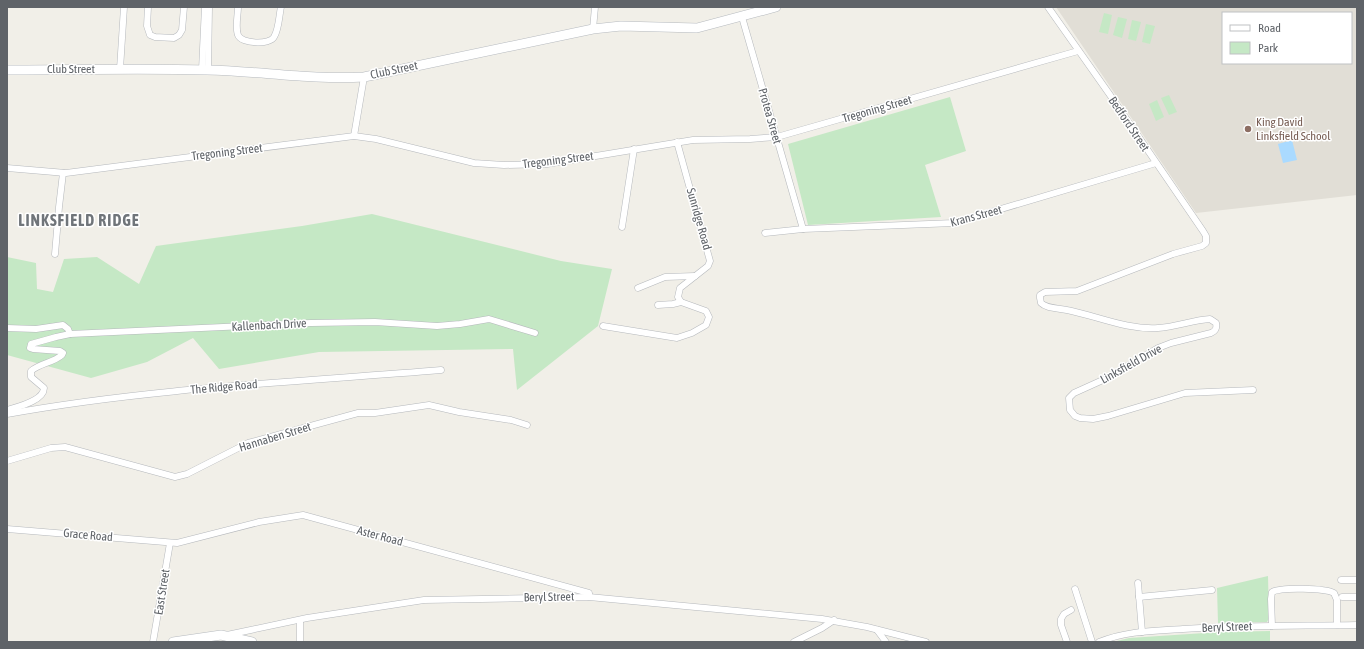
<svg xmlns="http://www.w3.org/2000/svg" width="1364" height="649" font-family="'Asap Condensed',sans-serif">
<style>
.education{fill:#e1ded6;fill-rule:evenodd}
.green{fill:#c5e8c5}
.water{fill:#aadaff}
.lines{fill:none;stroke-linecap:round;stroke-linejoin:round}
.minor-casing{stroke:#b5b8bc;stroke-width:7}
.secondary-casing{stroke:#b6babf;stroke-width:10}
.minor{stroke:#fff;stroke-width:6}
.secondary{stroke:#fff;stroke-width:9}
.education-dot{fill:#8d6e63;stroke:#fff;stroke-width:1.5}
.labels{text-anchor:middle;stroke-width:3;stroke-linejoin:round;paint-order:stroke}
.street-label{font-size:12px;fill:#5f6368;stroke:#fff}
.education-label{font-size:12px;fill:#785e54;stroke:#fff;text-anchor:start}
.district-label{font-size:16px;font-weight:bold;letter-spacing:1px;fill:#70757a;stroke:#fff}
</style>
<rect width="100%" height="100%" fill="#f1efe8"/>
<path class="education" d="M1056,7H1357V195L1196,213ZM1223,13H1351V63H1223Z"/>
<g class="green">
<polygon points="1104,13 1112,15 1108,34 1099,32"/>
<polygon points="1118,17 1127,19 1122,38 1113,35"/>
<polygon points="1132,20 1141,22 1136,41 1128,39"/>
<polygon points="1146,24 1155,26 1150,44 1142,42"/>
<polygon points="1169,95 1177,112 1169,115 1161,98"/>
<polygon points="950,97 966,151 925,165 941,217 808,225 788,144"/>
<polygon points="1157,100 1164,117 1156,121 1149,104"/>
<polygon points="372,214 561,261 612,269 598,326 517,390 513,349 319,352 219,369 193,338 147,362 91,378 7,355 7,257 36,263 37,289 53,292 64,259 97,257 139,284 156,246 302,226"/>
<polygon points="1268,576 1269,618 1267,622 1218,623 1217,588"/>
<polygon points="1270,631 1270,642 1113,642 1129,638 1220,632"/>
</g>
<polygon class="water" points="1292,140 1297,160 1283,163 1278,144"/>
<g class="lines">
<defs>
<g id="minor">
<polyline points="148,7 147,26 150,35 155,37 174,38 179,35 182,30 184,7"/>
<path d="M238,7C238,15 235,27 238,35C241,44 270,45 274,37C279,29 279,16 281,7"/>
<path d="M1048,7L1110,95L1203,231L1206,236V243L1202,246L1173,254L1077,291L1045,292L1040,295V298L1041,303C1047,309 1059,308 1067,310C1097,316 1127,330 1158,328C1176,327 1193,320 1210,319L1216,323C1217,328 1216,331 1211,333L1171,343L1158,348L1105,379L1074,393L1069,398L1070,410L1075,416L1080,418L1093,419L1108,416L1185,393L1253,390"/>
<polyline points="742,17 803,229 954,223 1156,163"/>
<polyline points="593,29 595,7"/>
<polyline points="120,69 124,7"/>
<polyline points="202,70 205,7"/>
<polyline points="208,70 209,7"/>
<polyline points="354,136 364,77"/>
<polyline points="7,168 66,173 354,136 376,139 474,163 504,165 547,164 693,140 750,139 777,137 1078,51"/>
<polyline points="622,227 634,149"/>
<polyline points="765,233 803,229"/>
<polyline points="55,254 59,207 63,173"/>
<polyline points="638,288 665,277 695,276"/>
<polyline points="658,305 673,304 681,302"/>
<polyline points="603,326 677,338 692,333 706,325 709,317 706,311 681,302 678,297 680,288 708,266 710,261 677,142"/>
<polyline points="7,328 36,329 63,325 68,329 70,334"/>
<path d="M7,410C17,407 44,401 44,388L31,377V371C40,363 53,363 62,355L63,353L60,351L33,349L30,348L31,344L56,337L70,334L311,323L375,322L437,326L460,324L489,319L535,333"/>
<path d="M7,414C150,388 296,382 441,370"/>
<polyline points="7,461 51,448 65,447 175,477 187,474 248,443 358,413 375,413 429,405 459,412 511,420 527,425"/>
<polyline points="7,529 177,543 259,522 303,515 589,593 589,597"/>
<polyline points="1341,580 1357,580"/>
<polyline points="1138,583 1142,632"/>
<polyline points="1075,589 1092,642"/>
<polyline points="1139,597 1212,590"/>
<polyline points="1342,597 1357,597"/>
<path d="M1272,626L1271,599L1272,592C1281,587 1325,588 1334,593L1337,600V625"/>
<polyline points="877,630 886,642"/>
<polyline points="227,635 307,618 424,600 589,597 822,619 867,627 926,642"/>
<polyline points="153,642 170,543"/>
<polyline points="300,642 300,620"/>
<polyline points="794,642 822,628 834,620"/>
<polyline points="1067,642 1061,625 1061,619 1064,614 1071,610"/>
<path d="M1099,642C1126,631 1153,631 1183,629C1241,625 1299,626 1357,625"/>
</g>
<g id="secondary">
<path d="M7,70C74,70 140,68 207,70C259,71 311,80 364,77L593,29L621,26L697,28L776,7"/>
<polyline points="173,642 221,635 252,642"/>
</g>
</defs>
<use href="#minor" class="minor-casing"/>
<use href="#secondary" class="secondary-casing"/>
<use href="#minor" class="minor"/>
<use href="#secondary" class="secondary"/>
</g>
<circle class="education-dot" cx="1248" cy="129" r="4"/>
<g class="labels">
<g class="street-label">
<text x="71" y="73">Club Street</text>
<text transform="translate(394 70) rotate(-12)" y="4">Club Street</text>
<text transform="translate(877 109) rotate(-16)" y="4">Tregoning Street</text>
<text transform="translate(770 116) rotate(74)" y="4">Protea Street</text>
<text transform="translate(1129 124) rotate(56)" y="4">Bedford Street</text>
<text transform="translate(227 152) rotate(-7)" y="4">Tregoning Street</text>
<text transform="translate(558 160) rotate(-7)" y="4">Tregoning Street</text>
<text transform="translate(976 216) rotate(-15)" y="4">Krans Street</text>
<text transform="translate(699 219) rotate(74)" y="4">Sunridge Road</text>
<text transform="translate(269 325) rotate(-3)" y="4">Kallenbach Drive</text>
<text transform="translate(1131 364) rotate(-29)" y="4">Linksfield Drive</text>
<text transform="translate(224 387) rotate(-5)" y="4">The Ridge Road</text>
<text transform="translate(275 437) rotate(-17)" y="4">Hannaben Street</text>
<text transform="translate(88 535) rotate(5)" y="4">Grace Road</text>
<text transform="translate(380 536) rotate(15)" y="4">Aster Road</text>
<text transform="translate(162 592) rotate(-81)" y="4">East Street</text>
<text transform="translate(549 597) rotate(-1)" y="4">Beryl Street</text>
<text transform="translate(1227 627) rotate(-2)" y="4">Beryl Street</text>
</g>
<g class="education-label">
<text x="1256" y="126">King David<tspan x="1256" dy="14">Linksfield School</tspan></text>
</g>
<g class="district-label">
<text x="79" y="226">LINKSFIELD RIDGE</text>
</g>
</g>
<rect width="1364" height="649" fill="none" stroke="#5f6368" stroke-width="16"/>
<rect x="1222" y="12" width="130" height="52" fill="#ffffff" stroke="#bfc1c3"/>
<rect x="1230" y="25" width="20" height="6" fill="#ffffff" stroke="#bfc1c3"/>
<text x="1258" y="32" font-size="12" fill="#5f6368">Road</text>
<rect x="1230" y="42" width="20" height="12" fill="#c5e8c5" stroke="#bfc1c3"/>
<text x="1258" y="52" font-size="12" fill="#5f6368">Park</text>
</svg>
